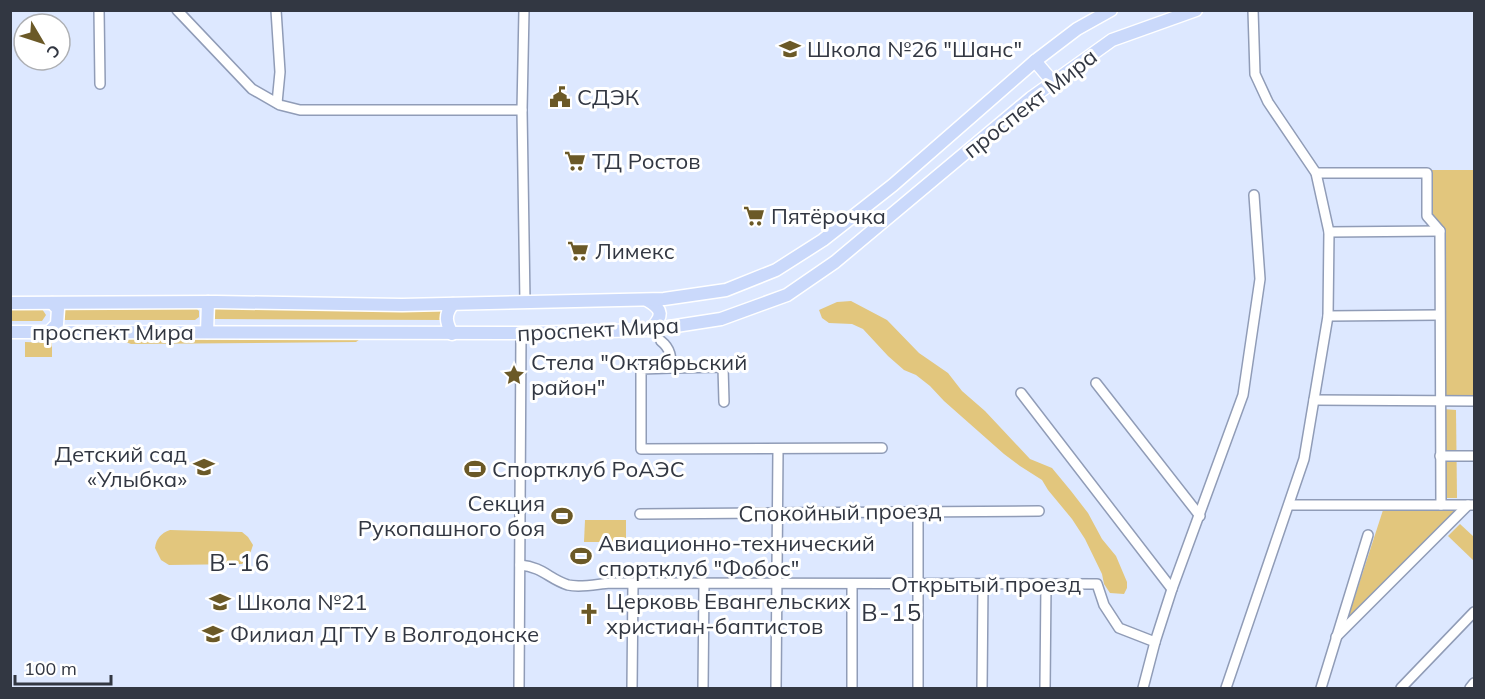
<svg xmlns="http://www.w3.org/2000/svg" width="1485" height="699" font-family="Mulish,sans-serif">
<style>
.green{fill:#e2c67d}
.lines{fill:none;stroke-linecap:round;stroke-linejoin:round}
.minor-casing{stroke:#909cb7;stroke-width:12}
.major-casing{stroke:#fff;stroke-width:15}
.minor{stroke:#fff;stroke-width:9}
.major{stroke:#cad9fb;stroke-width:12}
.labels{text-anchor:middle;stroke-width:6;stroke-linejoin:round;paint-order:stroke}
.poi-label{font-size:22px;fill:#323742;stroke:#fff;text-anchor:start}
.street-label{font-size:22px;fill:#323742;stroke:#fff}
.neighbourhood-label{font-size:24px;letter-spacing:1.5px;fill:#323742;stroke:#fff}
</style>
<rect width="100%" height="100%" fill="#dde8ff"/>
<g class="green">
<polygon points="1429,170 1474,170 1474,399 1443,399 1443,229 1431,214"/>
<polygon points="851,301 887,320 919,353 948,373 962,391 985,411 1030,459 1052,468 1071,491 1088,513 1102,539 1116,556 1127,582 1127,588 1124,594 1110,593 1104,584 1102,574 1085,539 1072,519 1048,490 1042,480 1020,466 1004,454 944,401 930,386 916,375 904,370 888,356 863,329 852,324 829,323 822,318 819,310 837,302"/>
<polygon points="445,307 444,320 213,319 214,308"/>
<polygon points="60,308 197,309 199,311 199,317 195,320 60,320"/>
<polygon points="11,309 42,309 46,315 42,321 11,321"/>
<polygon points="367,334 356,342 131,344 123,341 117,336"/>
<polygon points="25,342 52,343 52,357 25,357"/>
<polygon points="1443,409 1456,410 1457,498 1444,498"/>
<polygon points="1384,507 1460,510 1347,621"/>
<polygon points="585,520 626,520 626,542 584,542"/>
<polygon points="1460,524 1474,537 1474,561 1448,536"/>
<path d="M170,530L242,532L248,537L253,545L249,557L242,564L169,565L161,560L155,548C156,539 161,533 170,530Z"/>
</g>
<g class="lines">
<defs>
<g id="minor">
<polyline points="99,10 100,84"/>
<polyline points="177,10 252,89 280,105 300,110 522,110"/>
<polyline points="276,10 280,72 277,103"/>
<polyline points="524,10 522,110 525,302"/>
<polyline points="1316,173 1427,173 1427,216 1440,231 1441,505"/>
<polyline points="1329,232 1440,231"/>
<polyline points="1328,316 1439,315"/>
<path d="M661,341C671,349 671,357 671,368L723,367L724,402"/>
<polyline points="671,368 641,369 641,449 882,448"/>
<polyline points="1096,383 1200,516"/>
<polyline points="1021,393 1172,589"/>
<polyline points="1314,400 1474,401"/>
<polyline points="1440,456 1474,456"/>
<polyline points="1289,505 1474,505"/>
<polyline points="640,514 1039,511"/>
<path d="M520,565C543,567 549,579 568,585C581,588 597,584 610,583L1097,584L1104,605L1119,628L1155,642"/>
<polyline points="1336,637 1468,505"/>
<polyline points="519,688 521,333"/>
<polyline points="632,688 633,583"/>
<polyline points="703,688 704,583"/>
<polyline points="776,688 778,450"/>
<polyline points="852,688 852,584"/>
<polyline points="918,688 918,511"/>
<polyline points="982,688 983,584"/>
<polyline points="1045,688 1046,584"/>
<polyline points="1143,688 1155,642 1172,589 1243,395 1260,279 1254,195"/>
<polyline points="1226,688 1304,459 1328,316 1329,232 1316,173 1268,102 1255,74 1253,10"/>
<polyline points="1321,688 1368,535"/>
<polyline points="1401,688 1474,612"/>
<polyline points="1470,688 1474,683"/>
</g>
<g id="major">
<polyline points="1035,61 1052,81"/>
<path d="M647,300C664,310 663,316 650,330"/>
<polyline points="10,303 216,302 402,305 664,299 726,290 776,270 823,240 893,185 1035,61 1077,29 1111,10"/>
<polyline points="10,332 523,333 650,330 721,319 787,295 835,262 1031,98 1112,40 1196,10"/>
<polyline points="49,332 57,324 58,309 52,303"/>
<polyline points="207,332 208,302"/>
<path d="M452,334C446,322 444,315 453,304"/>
</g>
</defs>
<use href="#minor" class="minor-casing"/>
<use href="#major" class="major-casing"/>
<use href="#minor" class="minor"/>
<use href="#major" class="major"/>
</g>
<defs>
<symbol id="school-bare" viewBox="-9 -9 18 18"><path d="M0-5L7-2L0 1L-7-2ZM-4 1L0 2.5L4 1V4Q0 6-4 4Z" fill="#6b5927" stroke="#fff" stroke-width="2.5" paint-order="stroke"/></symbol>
<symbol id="civic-bare" viewBox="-9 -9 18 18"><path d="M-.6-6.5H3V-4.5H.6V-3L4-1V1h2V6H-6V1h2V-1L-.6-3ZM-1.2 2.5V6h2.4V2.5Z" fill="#6b5927" stroke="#fff" stroke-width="2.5" paint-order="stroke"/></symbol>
<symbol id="supermarket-bare" viewBox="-9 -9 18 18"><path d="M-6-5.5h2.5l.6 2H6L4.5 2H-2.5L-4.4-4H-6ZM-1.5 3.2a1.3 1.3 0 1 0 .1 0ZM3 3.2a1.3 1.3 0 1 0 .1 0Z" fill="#6b5927" stroke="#fff" stroke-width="2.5" paint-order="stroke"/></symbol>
<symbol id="sight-bare" viewBox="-9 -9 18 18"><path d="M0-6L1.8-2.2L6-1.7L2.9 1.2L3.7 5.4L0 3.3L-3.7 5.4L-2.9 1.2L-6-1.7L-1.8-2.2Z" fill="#6b5927" stroke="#fff" stroke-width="2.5" paint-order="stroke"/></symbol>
<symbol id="stadium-bare" viewBox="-9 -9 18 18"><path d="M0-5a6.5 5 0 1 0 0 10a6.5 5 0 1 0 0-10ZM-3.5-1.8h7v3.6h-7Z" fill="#6b5927" stroke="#fff" stroke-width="2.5" paint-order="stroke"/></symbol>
<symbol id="church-bare" viewBox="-9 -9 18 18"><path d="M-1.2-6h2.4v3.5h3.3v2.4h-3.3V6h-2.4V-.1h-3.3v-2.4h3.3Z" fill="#6b5927" stroke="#fff" stroke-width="2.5" paint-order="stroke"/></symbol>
</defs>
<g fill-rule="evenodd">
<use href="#school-bare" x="775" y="34" width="30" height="30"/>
<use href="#civic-bare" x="545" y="82" width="30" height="30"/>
<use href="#supermarket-bare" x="560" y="146" width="30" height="30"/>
<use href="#supermarket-bare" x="739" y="201" width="30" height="30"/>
<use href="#supermarket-bare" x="563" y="236" width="30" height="30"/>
<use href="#sight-bare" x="499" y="360" width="30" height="30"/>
<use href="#school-bare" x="189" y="452" width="30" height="30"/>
<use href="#stadium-bare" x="460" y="454" width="30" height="30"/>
<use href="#stadium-bare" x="547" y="501" width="30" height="30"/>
<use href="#stadium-bare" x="566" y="541" width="30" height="30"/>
<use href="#school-bare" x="205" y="587" width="30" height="30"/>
<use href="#church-bare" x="574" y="599" width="30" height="30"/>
<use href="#school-bare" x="198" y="619" width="30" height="30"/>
</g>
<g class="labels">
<g class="poi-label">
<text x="807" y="57">Школа №26 "Шанс"</text>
<text x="577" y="105">СДЭК</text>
<text x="592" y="169">ТД Ростов</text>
<text x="771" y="224">Пятёрочка</text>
<text x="595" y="259">Лимекс</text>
<text x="531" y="370">Стела "Октябрьский<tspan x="531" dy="25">район"</tspan></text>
<text x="187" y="462" text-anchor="end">Детский сад<tspan x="187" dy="25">«Улыбка»</tspan></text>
<text x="492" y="477">Спортклуб РоАЭС</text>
<text x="545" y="511" text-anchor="end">Секция<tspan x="545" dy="25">Рукопашного боя</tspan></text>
<text x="598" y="551">Авиационно-технический<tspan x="598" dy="25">спортклуб "Фобос"</tspan></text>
<text x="606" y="609">Церковь Евангельских<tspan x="606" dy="25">христиан-баптистов</tspan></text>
<text x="237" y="610">Школа №21</text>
<text x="230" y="642">Филиал ДГТУ в Волгодонске</text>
</g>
<g class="street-label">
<text transform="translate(1030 103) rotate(-38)" y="8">проспект Мира</text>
<text transform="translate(598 329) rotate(-3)" y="8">проспект Мира</text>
<text x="113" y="340">проспект Мира</text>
<text transform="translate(840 512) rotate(-1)" y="8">Спокойный проезд</text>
<text x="986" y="592">Открытый проезд</text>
</g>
<g class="neighbourhood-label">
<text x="240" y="571">В-16</text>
<text x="892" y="621">В-15</text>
</g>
</g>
<rect width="1485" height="699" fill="none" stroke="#323742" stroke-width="24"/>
<g transform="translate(42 42) rotate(129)"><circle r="28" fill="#ffffff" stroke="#adafb3" stroke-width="1.5"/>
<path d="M0-4.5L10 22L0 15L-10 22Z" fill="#6b5927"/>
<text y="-9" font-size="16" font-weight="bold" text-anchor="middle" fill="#323742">С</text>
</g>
<path d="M15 675v9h96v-9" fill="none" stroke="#323742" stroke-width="3"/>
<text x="24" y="675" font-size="18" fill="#323742" stroke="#ffffff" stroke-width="4.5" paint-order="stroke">100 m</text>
</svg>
